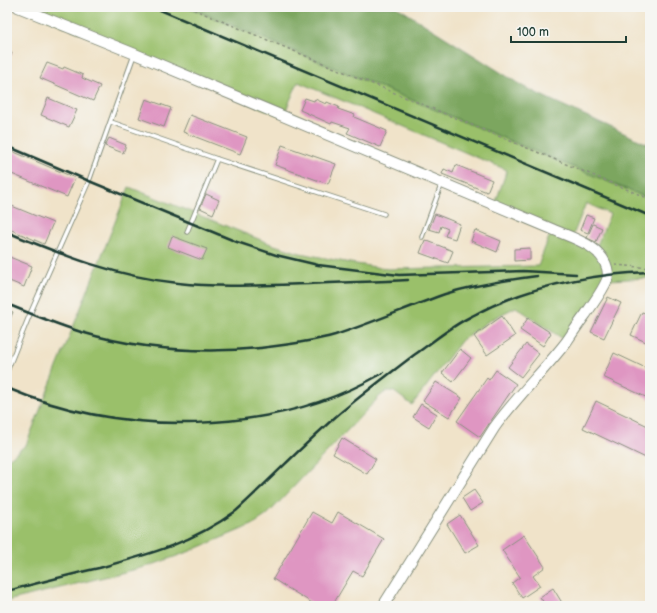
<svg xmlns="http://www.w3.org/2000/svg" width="657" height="613" font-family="'Balsamiq Sans',sans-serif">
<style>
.green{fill:#9ac06b;stroke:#5c7e50;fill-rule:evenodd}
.forest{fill:#7ba65f;stroke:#4d724a}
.building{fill:#df96c2}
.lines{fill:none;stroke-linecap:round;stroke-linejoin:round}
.lane-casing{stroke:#88907e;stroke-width:5.5}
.secondary-casing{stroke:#88907e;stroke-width:12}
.path{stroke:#88907e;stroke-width:1.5;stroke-dasharray:3 3;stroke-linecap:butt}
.lane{stroke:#fff;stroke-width:3.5}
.secondary{stroke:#fff;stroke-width:10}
.rail{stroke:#1f3d34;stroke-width:2.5}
</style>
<rect width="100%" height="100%" fill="#f6f6f2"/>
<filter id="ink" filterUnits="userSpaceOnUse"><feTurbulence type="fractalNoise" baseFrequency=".025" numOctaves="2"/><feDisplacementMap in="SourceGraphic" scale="8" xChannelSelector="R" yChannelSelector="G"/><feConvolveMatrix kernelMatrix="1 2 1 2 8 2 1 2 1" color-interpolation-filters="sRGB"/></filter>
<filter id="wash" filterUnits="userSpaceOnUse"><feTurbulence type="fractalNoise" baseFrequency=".012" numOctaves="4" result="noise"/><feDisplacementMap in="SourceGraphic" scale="16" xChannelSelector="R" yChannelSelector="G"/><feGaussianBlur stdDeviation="0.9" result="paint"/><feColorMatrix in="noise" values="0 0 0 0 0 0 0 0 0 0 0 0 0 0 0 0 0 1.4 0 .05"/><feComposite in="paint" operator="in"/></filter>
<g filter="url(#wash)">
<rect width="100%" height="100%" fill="#f0e3c9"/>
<path class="green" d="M18,7H188L650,199V278L607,280L566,341L516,307L490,320L462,340L412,405L393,391H387L380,396L267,515L252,525L188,552L149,566L7,601V460L26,445L129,187L271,244L300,253L350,263L388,269L538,266L552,229L495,204L507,170L298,82L283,117ZM586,203L610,214L595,250L572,238Z"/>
<polygon class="forest" points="188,7 397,7 524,87 551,100 650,145 650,199"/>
<g id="blocks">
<g class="building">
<polygon points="7,51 12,53 7,64"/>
<polygon points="47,63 63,69 64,67 83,75 82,78 100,86 93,101 40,78"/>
<polygon points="48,98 77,110 69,127 41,115"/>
<polygon points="305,98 314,101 315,99 326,104 327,102 339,107 338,109 355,115 354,117 387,131 380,147 347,133 350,128 332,122 331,124 300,110"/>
<polygon points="146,99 171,108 164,127 139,118"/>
<polygon points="190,115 247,137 240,154 183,132"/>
<polygon points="109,138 126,145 123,153 105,146"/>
<polygon points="282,145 336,164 328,184 275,165"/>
<polygon points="7,149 75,178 67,197 7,172"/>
<polygon points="456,165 492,180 487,192 442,174 444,169 453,173"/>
<polygon points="206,194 219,200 213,214 200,208"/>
<polygon points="7,204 53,223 44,244 7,228"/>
<polygon points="435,214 460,224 455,239 445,236 448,229 441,226 439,232 429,229"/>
<polygon points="586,215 594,218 588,233 580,230"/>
<polygon points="593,224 602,228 596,242 587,238"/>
<polygon points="475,230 501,241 497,252 471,241"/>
<polygon points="172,236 207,249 202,260 168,247"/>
<polygon points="425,240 453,251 448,263 420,253"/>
<polygon points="530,248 530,260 514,261 514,249"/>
<polygon points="7,256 32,266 24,287 7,280"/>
<polygon points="608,297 621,303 604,338 591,332"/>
<polygon points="7,310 13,312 7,326"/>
<polygon points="642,312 650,315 650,344 631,335"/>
<polygon points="502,316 515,336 487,355 474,336"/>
<polygon points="528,318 551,333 543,346 520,330"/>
<polygon points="526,344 539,354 521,377 508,367"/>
<polygon points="460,349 471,358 453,382 442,373"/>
<polygon points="614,353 650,370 650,399 603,377"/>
<polygon points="496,370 516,384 480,437 457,421 487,378 489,380"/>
<polygon points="436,382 462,398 449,417 423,401"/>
<polygon points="596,401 650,427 650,460 583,428"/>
<polygon points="421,404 437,414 429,427 413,417"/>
<polygon points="342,438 376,459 367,474 333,454"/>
<polygon points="474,490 483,503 470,511 462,498"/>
<polygon points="312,512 332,523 338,512 384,539 362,576 353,571 332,606 317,606 273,579"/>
<polygon points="460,515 479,545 465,553 447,524"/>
<polygon points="524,535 545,567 533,576 540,586 522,598 512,583 520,577 502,550"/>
<polygon points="553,588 564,606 546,606 540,597"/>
</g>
</g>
</g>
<g filter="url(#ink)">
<use href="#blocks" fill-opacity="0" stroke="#88907e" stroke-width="1"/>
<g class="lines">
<defs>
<g id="lane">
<polyline points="111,122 217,159 384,214"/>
<polyline points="187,232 217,159"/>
<polyline points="422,237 442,183"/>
<polyline points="7,371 30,314 89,181 134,55"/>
</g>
<path id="secondary" d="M18,7L135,54L552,229C572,238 601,245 607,268C608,272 608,277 607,280C602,292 593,303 586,314C579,323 573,332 567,341C544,371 516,397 494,428L383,606"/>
</defs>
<use href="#lane" class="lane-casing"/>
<use href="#secondary" class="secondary-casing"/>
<g class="path">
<polyline points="188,7 650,199"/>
<polyline points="615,265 650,268"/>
</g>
<use href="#lane" class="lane"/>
<use href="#secondary" class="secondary"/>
<g class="rail">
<polyline points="153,7 650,216"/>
<polyline points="7,146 89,181 237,242 276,255 318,265 399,275 523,271 576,274"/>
<path d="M7,232C62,255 118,277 178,283C221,288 265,285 308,284C342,282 375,282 408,280"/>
<path d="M7,304C31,314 56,324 81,332C139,349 200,354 260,348C285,345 311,342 335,335C372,323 408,307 445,294C475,285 506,280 537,276"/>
<path d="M7,388C123,437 272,437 383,373"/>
<path d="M7,591C38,583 68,575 99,568C151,554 192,543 236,511C271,479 304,444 340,413C364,393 389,374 414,355C433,342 451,326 472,316C526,287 589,274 650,272"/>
</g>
</g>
</g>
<rect width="657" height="613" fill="none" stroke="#f6f6f2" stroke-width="24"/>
<path d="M511 36v6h115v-6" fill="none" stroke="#1f3d34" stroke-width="2"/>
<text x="517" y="36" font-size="12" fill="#1f3d34" stroke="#f6f6f2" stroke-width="3" paint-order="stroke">100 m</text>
</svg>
